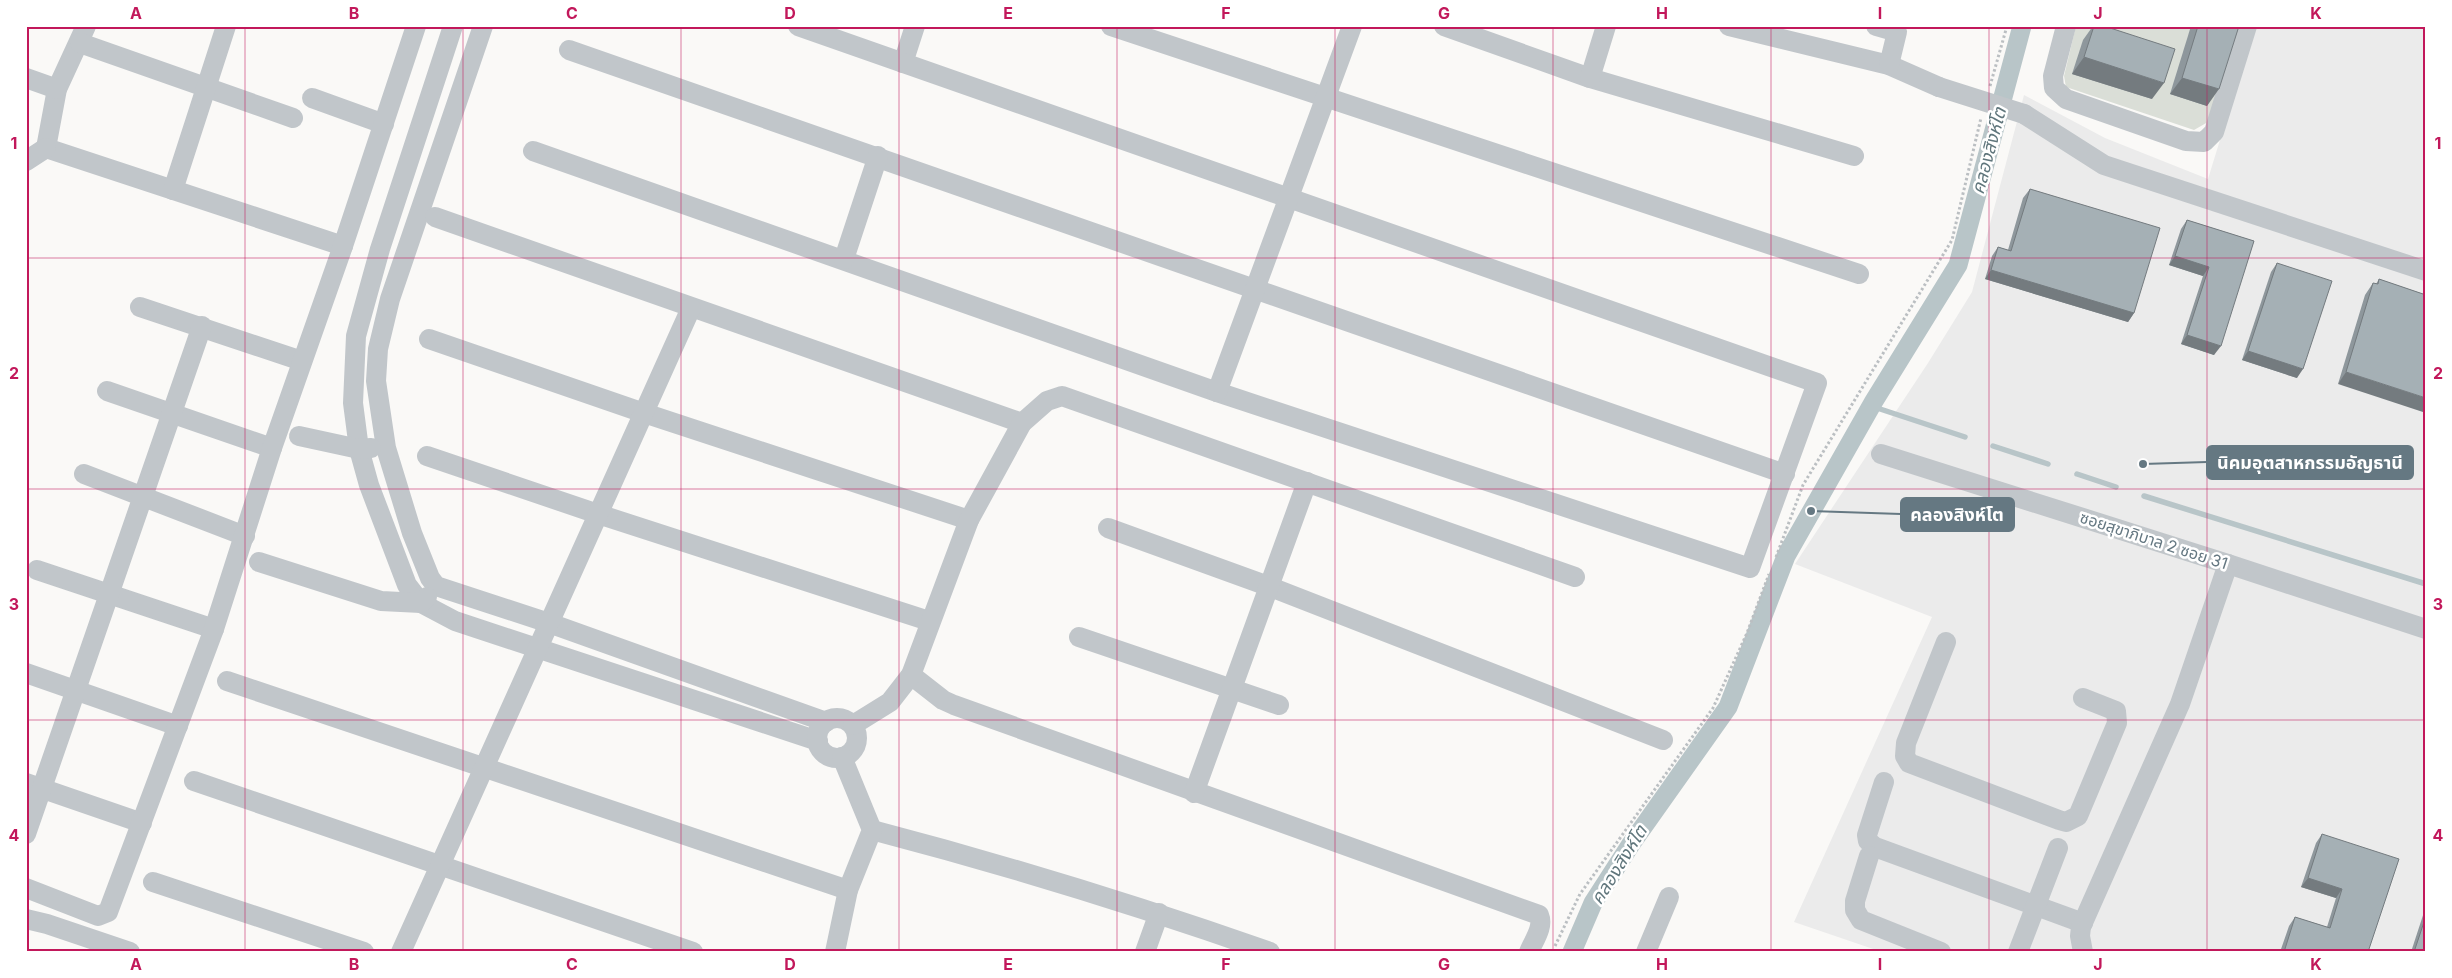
<svg xmlns="http://www.w3.org/2000/svg" width="2452" height="978" font-family="Inter,'Noto Sans Thai',sans-serif">
<style>
.built{fill:#ebebeb}
.green{fill:#daded7}
.lines{fill:none;stroke-linecap:round;stroke-linejoin:round}
.stream{stroke:#b8c5c8;stroke-width:5.5}
.canal{stroke:#b8c5c8;stroke-width:19}
.path{stroke:#bbbfc2;stroke-width:3;stroke-dasharray:2.5 2.5;stroke-linecap:butt}
.minor{stroke:#c1c6ca;stroke-width:20}
.minor-bridge{stroke:#c1c6ca;stroke-width:20}
.wall{fill:#8e979c}
.shaded-wall{fill:#747b7f}
.building{fill:#a5b0b5;stroke:#747b7f}
.grid{fill:none;stroke:#c2185b;stroke-width:1;stroke-opacity:0.55}
.labels{text-anchor:middle;stroke-width:5;stroke-linejoin:round;paint-order:stroke}
.street-label{font-size:16px;fill:#657882;stroke:#fff}
.water-label{font-size:18px;font-style:italic;fill:#60767c;stroke:#fff}
.leader{fill:none;stroke:#657882;stroke-width:2}
.callout-dot{fill:#657882;stroke:#fff;stroke-width:2}
.callout{fill:#657882;stroke:#657882;stroke-width:2}
.callout-label{font-size:18px;text-anchor:middle;font-weight:bold;fill:#fff}
.neatline{fill:none;stroke:#c2185b;stroke-width:2}
.grid-label{font-size:16px;text-anchor:middle;font-weight:bold;fill:#c2185b}
</style>
<rect width="100%" height="100%" fill="#faf9f7"/>
<polygon class="built" points="2255,26 2426,26 2426,952 1882,952 1794,922 1932,617 1795,564 1928,363 1972,292 2024,95 2105,138 2208,179"/>
<polygon class="green" points="2076,26 2237,26 2208,122 2194,130 2066,87 2064,76"/>
<g class="lines">
<g class="stream">
<polyline points="1871,406 1965,437"/>
<polyline points="1993,446 2048,464"/>
<polyline points="2077,474 2116,487"/>
<polyline points="2144,496 2426,584"/>
</g>
<polyline class="canal" points="1572,952 1593,903 1631,844 1728,707 1786,556 1874,401 1958,265 2022,26"/>
<g class="path">
<polyline points="1990,86 2007,26"/>
<polyline points="1776,557 1803,485 1952,240 1981,118"/>
<polyline points="1555,946 1580,894 1713,708 1747,633 1769,574"/>
</g>
<g class="minor">
<polyline points="86,26 57,89 46,148 343,246"/>
<polyline points="453,26 380,249 356,336 353,403 359,449 369,485 407,585 421,603 455,621 818,741"/>
<polyline points="483,26 390,299 378,349 376,381 386,448 412,533 430,578 436,586 549,623 826,722"/>
<polyline points="1111,26 1859,274"/>
<polyline points="1444,26 1590,78 1854,156"/>
<polyline points="1729,26 1889,65 1939,87"/>
<polyline points="1876,26 1897,32 1889,65"/>
<polyline points="2066,26 2053,76 2054,88 2066,99 2186,141 2204,142 2214,132 2247,26"/>
<polyline points="80,43 293,118"/>
<polyline points="569,50 1785,474"/>
<polyline points="903,63 915,26"/>
<polyline points="26,78 57,89"/>
<polyline points="1590,78 1606,26"/>
<polyline points="312,98 384,124"/>
<polyline points="2024,114 2104,165 2426,271"/>
<polyline points="533,151 1217,392 1750,568 1817,383 798,26"/>
<polyline points="26,161 46,148"/>
<polyline points="173,190 226,26"/>
<polyline points="435,217 1022,423"/>
<polyline points="844,259 878,156"/>
<polyline points="140,307 302,361"/>
<polyline points="429,339 644,413 969,520"/>
<polyline points="107,391 272,448"/>
<polyline points="1217,392 1352,26"/>
<polyline points="299,436 359,449 371,448"/>
<polyline points="1881,454 2228,564 2426,629"/>
<polyline points="427,456 598,514 929,621"/>
<polyline points="84,474 245,536"/>
<polyline points="1108,528 1268,586 1663,740"/>
<polyline points="259,562 381,601 421,603 427,597"/>
<polyline points="37,570 214,629"/>
<polyline points="1079,637 1279,705"/>
<polyline points="1946,642 1906,743 1905,756 1909,763 2059,820 2066,822 2078,816 2117,723 2116,711 2083,698"/>
<polyline points="26,673 178,726"/>
<path d="M911,675L943,700L954,705L1539,915C1544,927 1534,940 1529,952"/>
<polyline points="227,681 848,890"/>
<circle cx="837" cy="738" r="20"/>
<polyline points="853,725 890,702 911,675 969,520 1022,423 1047,401 1062,396 1575,577"/>
<polyline points="194,781 693,952"/>
<polyline points="1884,782 1867,835 1868,841 1875,847 2083,923"/>
<polyline points="26,783 142,823"/>
<polyline points="1194,793 1307,482"/>
<path d="M872,830C1006,865 1139,906 1270,952"/>
<polyline points="26,834 202,326"/>
<polyline points="1869,856 1855,901 1855,910 1861,920 1941,952"/>
<polyline points="153,882 364,952"/>
<polyline points="26,888 98,916 108,912 214,629 272,448 343,246 416,26"/>
<polyline points="26,919 47,924 130,952"/>
<polyline points="401,952 691,308"/>
<polyline points="835,952 848,890 872,830 842,757"/>
<polyline points="1145,952 1159,913"/>
<polyline points="1646,952 1669,897"/>
<polyline points="2018,952 2058,848"/>
<polyline points="2083,952 2080,936 2081,927 2180,704 2228,564"/>
</g>
<polyline class="minor-bridge" points="1939,87 2024,114"/>
</g>
<g class="wall">
<polygon points="2093,26 2104,26 2152,99 2072,74 2083,40"/>
<polygon points="2191,26 2239,26 2207,106 2170,94"/>
<polygon points="2030,189 2134,313 2128,322 1985,279 1992,256 1998,247 2008,250 2023,198"/>
<polygon points="2187,220 2254,241 2214,355 2181,344 2203,276 2169,265 2181,229"/>
<polygon points="2277,263 2297,378 2242,360 2271,272"/>
<polygon points="2379,279 2426,295 2338,384 2365,295 2373,283 2376,284"/>
<polygon points="2322,834 2368,952 2280,952 2289,926 2295,917 2327,927 2336,898 2301,887 2316,843"/>
<polygon points="2426,906 2426,952 2411,952"/>
</g>
<g class="shaded-wall">
<polygon points="2084,57 2164,83 2152,99 2072,74"/>
<polygon points="2182,78 2219,89 2207,106 2170,94"/>
<polygon points="2175,256 2209,267 2203,276 2169,265"/>
<polygon points="1991,270 2134,313 2128,322 1985,279"/>
<polygon points="2187,335 2221,346 2214,355 2181,344"/>
<polygon points="2248,351 2303,369 2297,378 2242,360"/>
<polygon points="2346,372 2426,398 2426,413 2338,384"/>
<polygon points="2308,878 2342,889 2336,898 2301,887"/>
</g>
<g class="building">
<polygon points="2094,26 2104,26 2175,49 2164,83 2084,57"/>
<polygon points="2198,26 2239,26 2219,89 2182,78"/>
<polygon points="2030,189 2160,228 2134,313 1991,270 1998,247 2011,251"/>
<polygon points="2187,220 2254,241 2221,346 2187,335 2209,267 2175,256"/>
<polygon points="2277,263 2332,281 2303,369 2248,351"/>
<polygon points="2379,279 2426,295 2426,398 2346,372 2373,283 2378,284"/>
<polygon points="2322,834 2399,859 2368,952 2284,952 2295,917 2330,928 2342,889 2308,878"/>
<polygon points="2426,916 2426,952 2414,952"/>
</g>
<path class="grid" d="M245,26V952M463,26V952M681,26V952M899,26V952M1117,26V952M1335,26V952M1553,26V952M1771,26V952M1989,26V952M2207,26V952M26,258H2426M26,489H2426M26,720H2426"/>
<g class="labels">
<g class="street-label">
<text transform="translate(2154 540) rotate(18)" y="6">ซอยสุขาภิบาล 2 ซอย 31</text>
</g>
<g class="water-label">
<text transform="translate(1989 151) rotate(-75)" y="6">คลองสิงห์โต</text>
<text transform="translate(1619 865) rotate(-58)" y="6">คลองสิงห์โต</text>
</g>
</g>
<path class="leader" d="M2143 464L2207 462M1811 511L1901 514"/>
<g class="callout-dot">
<circle cx="2143" cy="464" r="5"/>
<circle cx="1811" cy="511" r="5"/>
</g>
<g class="callout">
<rect x="2207" y="446" width="206" height="33" rx="5"/>
<rect x="1901" y="498" width="113" height="33" rx="5"/>
</g>
<g class="callout-label">
<text x="2310" y="469">นิคมอุตสาหกรรมอัญธานี</text>
<text x="1957" y="521">คลองสิงห์โต</text>
</g>
<rect width="2452" height="978" fill="none" stroke="#ffffff" stroke-width="55"/>
<rect x="28" y="28" width="2396" height="922" class="neatline"/>
<g class="grid-label">
<text x="136" y="19">A</text>
<text x="354" y="19">B</text>
<text x="572" y="19">C</text>
<text x="790" y="19">D</text>
<text x="1008" y="19">E</text>
<text x="1226" y="19">F</text>
<text x="1444" y="19">G</text>
<text x="1662" y="19">H</text>
<text x="1880" y="19">I</text>
<text x="2098" y="19">J</text>
<text x="2316" y="19">K</text>
<text x="14" y="149">1</text>
<text x="2438" y="149">1</text>
<text x="14" y="379">2</text>
<text x="2438" y="379">2</text>
<text x="14" y="610">3</text>
<text x="2438" y="610">3</text>
<text x="14" y="841">4</text>
<text x="2438" y="841">4</text>
<text x="136" y="970">A</text>
<text x="354" y="970">B</text>
<text x="572" y="970">C</text>
<text x="790" y="970">D</text>
<text x="1008" y="970">E</text>
<text x="1226" y="970">F</text>
<text x="1444" y="970">G</text>
<text x="1662" y="970">H</text>
<text x="1880" y="970">I</text>
<text x="2098" y="970">J</text>
<text x="2316" y="970">K</text>
</g>
</svg>
